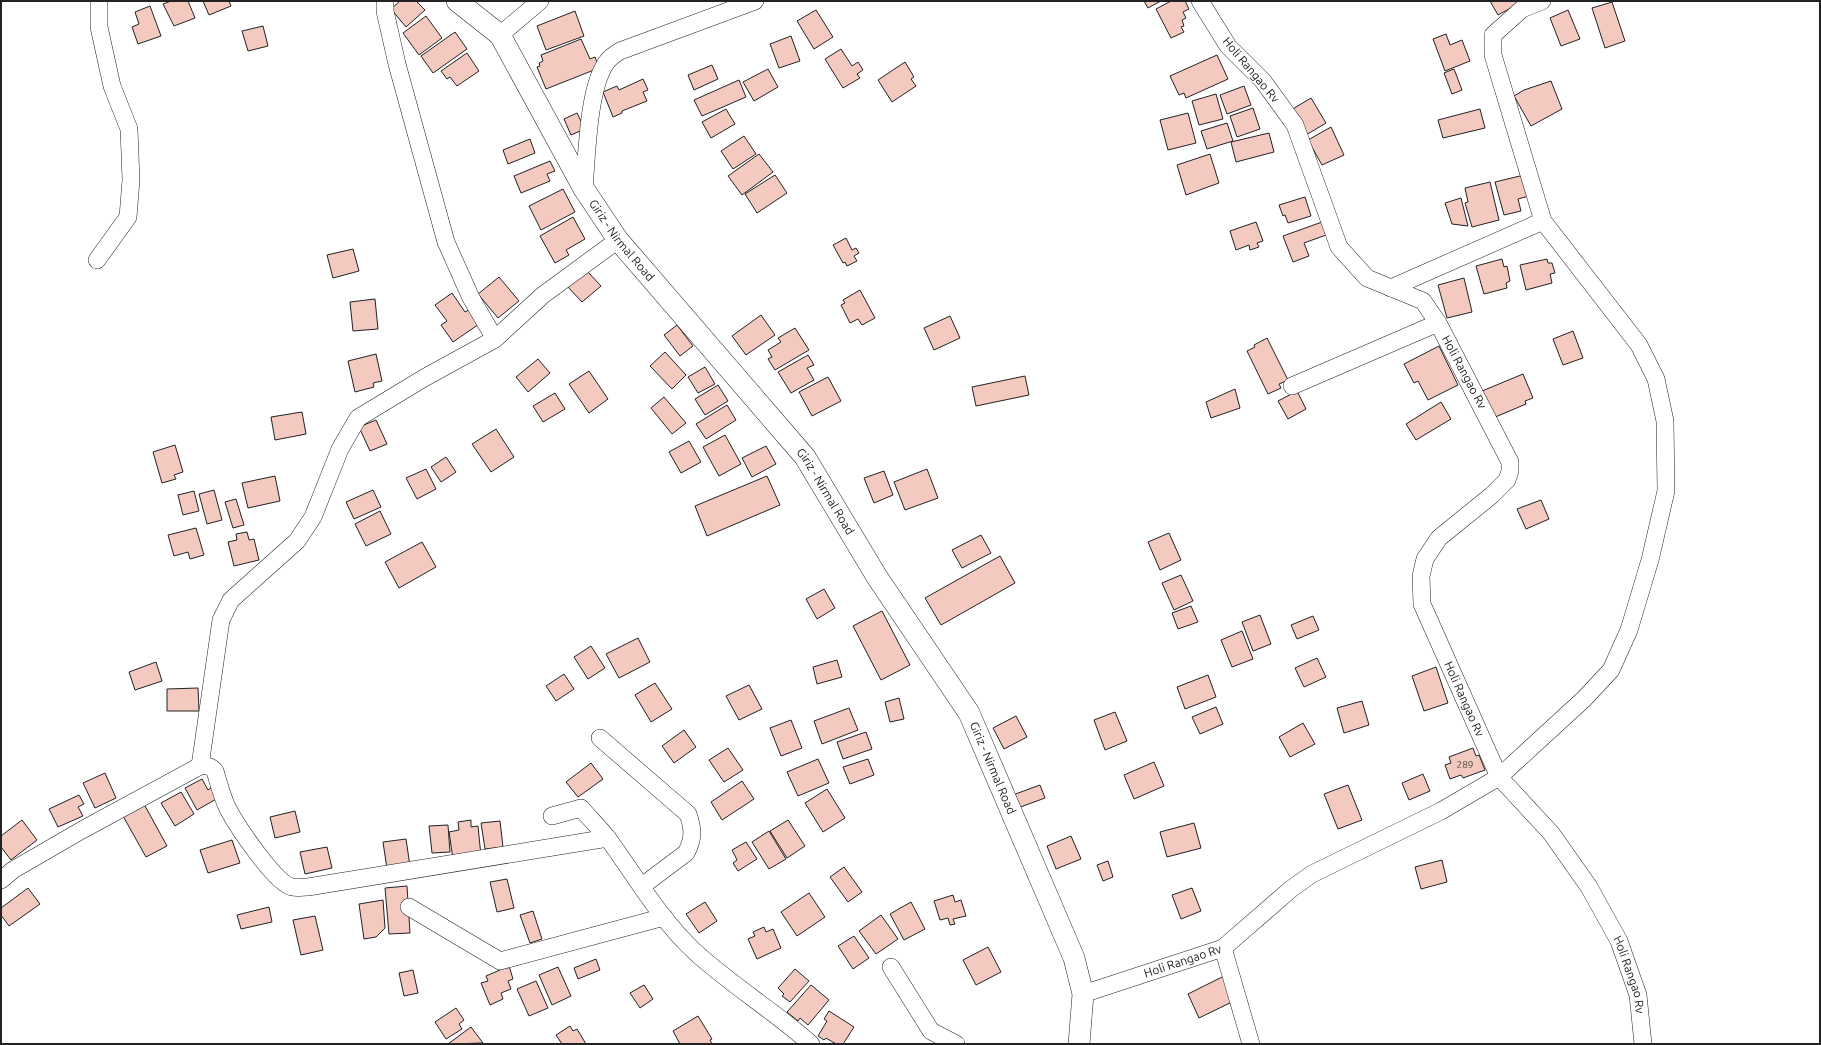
<svg xmlns="http://www.w3.org/2000/svg" width="1821" height="1045" font-family="Ubuntu,sans-serif">
<style>
.building{fill:#f3c9c0;stroke:#222}
.lines{fill:none;stroke-linecap:round;stroke-linejoin:round}
.minor-casing{stroke:#222;stroke-width:18}
.major-casing{stroke:#222;stroke-width:22}
.minor{stroke:#fff;stroke-width:17}
.major{stroke:#fff;stroke-width:21}
.labels{text-anchor:middle;stroke-width:3;stroke-linejoin:round;paint-order:stroke}
.number-label{font-size:10px;fill:#564c4a}
.street-label{font-size:12px;fill:#222;stroke:#fff}
</style>
<rect width="100%" height="100%" fill="#fff"/>
<g class="building">
<polygon points="171,1 188,1 195,18 174,26 163,4"/>
<polygon points="203,1 229,1 231,6 209,15"/>
<polygon points="400,1 416,1 425,10 406,27 391,9"/>
<polygon points="1144,1 1161,1 1148,8"/>
<polygon points="1171,1 1185,1 1189,9 1183,12 1186,18 1182,20 1184,26 1181,27 1184,32 1171,38 1156,9"/>
<polygon points="1490,1 1519,1 1520,3 1498,15"/>
<polygon points="1612,2 1625,41 1605,48 1592,8"/>
<polygon points="150,6 161,36 138,44 132,27 139,24 135,12"/>
<polygon points="816,10 833,37 814,49 797,21"/>
<polygon points="1568,10 1580,39 1561,46 1550,18"/>
<polygon points="575,11 584,36 546,50 537,26"/>
<polygon points="426,16 442,38 419,55 403,33"/>
<polygon points="263,26 268,46 248,51 242,31"/>
<polygon points="455,32 467,49 433,73 421,56"/>
<polygon points="1446,34 1450,45 1462,40 1470,61 1445,71 1433,39"/>
<polygon points="791,36 800,61 779,68 770,44"/>
<polygon points="581,39 590,59 595,57 599,68 546,89 537,67 540,66 539,63 543,61 541,55"/>
<polygon points="841,49 852,66 858,62 863,70 857,74 860,78 843,88 825,59"/>
<polygon points="467,53 479,71 457,86 450,77 447,79 441,71"/>
<polygon points="1217,55 1228,79 1186,98 1184,93 1179,95 1170,76"/>
<polygon points="905,62 914,77 911,79 916,86 892,102 878,80"/>
<polygon points="712,65 718,79 694,90 688,75"/>
<polygon points="768,69 778,87 754,101 743,82"/>
<polygon points="1454,69 1462,90 1452,94 1444,73"/>
<polygon points="643,79 648,90 643,92 647,101 622,111 622,113 613,117 603,92 617,86 619,90"/>
<polygon points="739,80 746,97 702,116 694,100"/>
<polygon points="1551,81 1562,109 1531,126 1514,96 1524,90"/>
<polygon points="1244,86 1251,105 1227,114 1220,95"/>
<polygon points="1216,94 1223,119 1199,125 1192,101"/>
<polygon points="1311,98 1326,123 1306,135 1291,110"/>
<polygon points="1253,108 1260,129 1237,137 1230,116"/>
<polygon points="726,109 735,124 711,138 702,122"/>
<polygon points="1480,109 1485,128 1443,138 1438,120"/>
<polygon points="577,113 585,129 571,135 564,119"/>
<polygon points="1188,113 1196,143 1168,150 1160,120"/>
<polygon points="1227,123 1233,141 1207,149 1201,131"/>
<polygon points="1331,127 1344,155 1322,165 1308,140"/>
<polygon points="1269,133 1274,152 1236,162 1231,142"/>
<polygon points="744,136 756,154 733,169 721,151"/>
<polygon points="530,139 535,153 508,164 503,150"/>
<polygon points="759,154 773,172 742,195 728,176"/>
<polygon points="1210,154 1219,183 1186,195 1177,165"/>
<polygon points="550,161 555,171 547,174 550,181 521,193 514,176"/>
<polygon points="775,175 787,193 757,213 745,194"/>
<polygon points="1524,175 1529,196 1518,199 1521,211 1504,215 1495,182"/>
<polygon points="1490,182 1499,220 1472,227 1465,203 1468,202 1465,188"/>
<polygon points="563,189 575,212 541,230 529,206"/>
<polygon points="1305,197 1311,216 1288,223 1285,215 1283,216 1279,205"/>
<polygon points="1461,198 1468,226 1452,224 1445,203"/>
<polygon points="573,217 585,239 566,250 569,255 555,263 540,236"/>
<polygon points="1256,222 1263,241 1257,243 1259,247 1250,250 1249,245 1236,250 1230,231"/>
<polygon points="1322,222 1326,235 1304,243 1309,256 1293,262 1283,236"/>
<polygon points="846,238 852,250 856,248 859,253 854,256 857,261 847,266 845,262 843,263 833,245"/>
<polygon points="353,249 359,271 333,278 327,255"/>
<polygon points="1502,259 1504,267 1507,266 1510,281 1506,283 1507,288 1484,294 1476,266"/>
<polygon points="1547,259 1548,263 1552,263 1555,273 1550,274 1552,283 1526,290 1520,265"/>
<polygon points="586,270 601,286 582,302 567,286"/>
<polygon points="499,277 519,301 498,318 478,294"/>
<polygon points="1464,278 1472,312 1447,318 1438,285"/>
<polygon points="860,290 875,318 862,325 858,319 850,323 841,305 845,303 843,300"/>
<polygon points="452,293 465,312 472,308 482,322 453,342 441,325 447,321 435,305"/>
<polygon points="375,299 378,329 353,331 350,302"/>
<polygon points="761,315 775,335 746,355 732,336"/>
<polygon points="950,316 960,338 934,350 924,328"/>
<polygon points="677,325 693,346 680,356 664,335"/>
<polygon points="795,328 809,350 775,370 768,359 772,357 768,350 781,342 778,338"/>
<polygon points="1573,331 1583,358 1563,365 1553,339"/>
<polygon points="1267,338 1288,380 1279,384 1281,388 1268,394 1247,351 1255,347 1254,345"/>
<polygon points="1439,346 1458,385 1428,400 1418,381 1414,383 1404,364"/>
<polygon points="665,352 686,375 672,389 650,366"/>
<polygon points="376,354 382,381 373,383 374,387 355,392 348,361"/>
<polygon points="808,355 814,365 807,368 814,380 791,393 778,372"/>
<polygon points="538,359 550,373 528,392 516,377"/>
<polygon points="705,367 715,384 698,393 688,377"/>
<polygon points="589,371 608,399 589,413 569,384"/>
<polygon points="1523,374 1533,398 1525,401 1526,404 1493,418 1482,391"/>
<polygon points="1025,376 1029,395 976,406 972,387"/>
<polygon points="828,377 841,401 812,416 799,392"/>
<polygon points="718,385 728,401 705,415 695,399"/>
<polygon points="1235,389 1240,408 1211,418 1206,402"/>
<polygon points="1297,391 1306,409 1288,419 1278,401"/>
<polygon points="555,393 565,409 543,422 533,406"/>
<polygon points="664,397 686,423 672,434 651,408"/>
<polygon points="1441,402 1451,419 1416,440 1406,424"/>
<polygon points="727,405 736,420 706,439 696,424"/>
<polygon points="302,412 306,434 275,440 271,417"/>
<polygon points="376,420 387,444 370,451 359,427"/>
<polygon points="496,429 514,457 491,472 472,444"/>
<polygon points="725,435 741,464 719,476 703,447"/>
<polygon points="689,441 701,462 681,473 669,452"/>
<polygon points="175,445 183,472 174,475 176,479 162,483 153,452"/>
<polygon points="766,446 776,464 752,477 742,458"/>
<polygon points="446,457 456,472 441,482 431,467"/>
<polygon points="426,469 436,489 417,499 406,478"/>
<polygon points="927,469 938,498 905,510 894,482"/>
<polygon points="884,471 893,495 874,503 864,478"/>
<polygon points="275,476 280,501 248,508 242,483"/>
<polygon points="767,476 780,505 707,536 695,506"/>
<polygon points="214,490 222,520 207,524 199,494"/>
<polygon points="373,490 381,507 354,519 346,502"/>
<polygon points="194,491 199,511 183,515 178,495"/>
<polygon points="236,499 244,525 233,528 225,502"/>
<polygon points="1541,500 1549,519 1526,529 1517,509"/>
<polygon points="380,511 391,534 366,546 355,524"/>
<polygon points="196,528 204,555 190,559 188,552 174,556 168,535"/>
<polygon points="247,532 249,540 254,539 259,560 234,566 228,542 237,540 236,534"/>
<polygon points="1169,533 1181,560 1160,570 1148,542"/>
<polygon points="981,535 991,553 962,568 952,550"/>
<polygon points="422,542 436,567 399,588 385,562"/>
<polygon points="1000,556 1015,583 941,625 925,598"/>
<polygon points="1181,575 1193,601 1174,610 1162,583"/>
<polygon points="824,589 835,608 817,619 806,599"/>
<polygon points="1191,606 1198,622 1178,629 1172,613"/>
<polygon points="882,611 910,665 881,680 853,626"/>
<polygon points="1260,615 1271,644 1253,651 1242,622"/>
<polygon points="1313,616 1319,630 1297,639 1291,625"/>
<polygon points="1242,631 1253,659 1232,667 1221,640"/>
<polygon points="638,638 650,662 619,678 606,654"/>
<polygon points="591,646 605,668 588,679 574,657"/>
<polygon points="1317,658 1326,677 1304,687 1295,668"/>
<polygon points="837,660 842,677 817,684 813,667"/>
<polygon points="156,662 162,681 135,690 129,672"/>
<polygon points="1436,667 1448,703 1424,711 1412,676"/>
<polygon points="564,674 574,689 556,701 546,686"/>
<polygon points="1208,675 1216,697 1185,709 1177,687"/>
<polygon points="655,683 672,709 651,722 635,695"/>
<polygon points="749,685 762,709 739,720 726,696"/>
<polygon points="198,688 199,711 167,711 167,689"/>
<polygon points="899,698 904,719 890,722 885,702"/>
<polygon points="1362,701 1369,725 1344,733 1337,708"/>
<polygon points="1216,707 1223,724 1200,734 1192,717"/>
<polygon points="849,708 858,730 822,744 814,721"/>
<polygon points="1115,712 1127,741 1105,750 1094,720"/>
<polygon points="1016,716 1027,737 1004,749 993,728"/>
<polygon points="791,720 802,748 781,756 770,728"/>
<polygon points="1303,723 1315,744 1290,757 1279,737"/>
<polygon points="684,730 696,747 674,763 662,746"/>
<polygon points="866,732 872,749 843,759 837,742"/>
<polygon points="728,748 743,770 724,782 709,760"/>
<polygon points="1473,748 1476,756 1479,755 1485,770 1463,778 1461,775 1450,779 1445,765 1451,763 1449,757"/>
<polygon points="818,759 829,783 798,796 787,772"/>
<polygon points="868,759 874,775 850,784 843,767"/>
<polygon points="1154,762 1164,786 1134,799 1124,775"/>
<polygon points="591,763 603,779 578,797 566,782"/>
<polygon points="105,773 116,798 95,808 83,783"/>
<polygon points="1423,774 1430,791 1409,800 1402,783"/>
<polygon points="202,779 208,790 212,787 218,798 197,810 185,788"/>
<polygon points="742,781 754,799 722,820 711,802"/>
<polygon points="1040,785 1045,798 1015,809 1010,796"/>
<polygon points="1348,785 1362,820 1338,829 1324,794"/>
<polygon points="827,789 845,818 823,832 805,803"/>
<polygon points="181,792 194,814 175,826 161,803"/>
<polygon points="79,795 84,804 78,807 83,816 58,827 49,809"/>
<polygon points="144,804 167,846 146,857 123,816"/>
<polygon points="295,811 300,832 275,838 270,817"/>
<polygon points="22,820 37,840 11,860 1,847 1,836"/>
<polygon points="471,820 471,827 478,826 481,856 453,859 449,832 459,830 458,822"/>
<polygon points="788,820 805,846 787,858 770,831"/>
<polygon points="500,821 503,847 485,849 481,823"/>
<polygon points="1194,823 1201,848 1167,857 1160,832"/>
<polygon points="448,825 450,852 432,853 429,826"/>
<polygon points="769,831 786,859 769,869 752,842"/>
<polygon points="1071,836 1081,859 1056,869 1047,846"/>
<polygon points="406,839 410,866 387,869 383,842"/>
<polygon points="232,840 240,863 208,873 200,850"/>
<polygon points="746,842 757,859 738,871 733,863 737,860 732,850"/>
<polygon points="327,847 332,868 305,874 300,852"/>
<polygon points="1442,860 1447,882 1421,889 1415,867"/>
<polygon points="1108,861 1113,877 1103,881 1097,865"/>
<polygon points="844,867 862,892 848,902 830,877"/>
<polygon points="507,879 514,908 497,912 490,882"/>
<polygon points="407,886 410,933 389,934 385,888"/>
<polygon points="28,888 40,904 9,926 1,915 1,908"/>
<polygon points="1192,888 1201,911 1181,919 1172,895"/>
<polygon points="809,893 825,917 797,936 781,912"/>
<polygon points="953,895 955,902 961,900 966,916 953,919 955,924 950,925 948,918 940,920 934,901"/>
<polygon points="383,900 385,928 376,937 364,939 359,904"/>
<polygon points="705,902 717,921 699,933 686,914"/>
<polygon points="911,902 925,929 904,940 890,914"/>
<polygon points="269,907 272,922 241,929 237,915"/>
<polygon points="533,911 542,939 530,943 520,915"/>
<polygon points="881,915 898,939 876,954 859,931"/>
<polygon points="315,916 323,950 301,955 293,920"/>
<polygon points="764,927 766,932 773,929 781,948 757,959 748,939 755,936 753,932"/>
<polygon points="854,936 869,958 853,969 838,946"/>
<polygon points="988,947 1001,972 976,985 963,960"/>
<polygon points="596,959 600,970 578,979 574,968"/>
<polygon points="509,966 513,979 508,981 511,989 501,993 503,999 490,1005 481,983 488,981 486,976"/>
<polygon points="558,967 571,996 552,1005 539,975"/>
<polygon points="795,969 809,981 790,1002 782,996 784,994 778,988"/>
<polygon points="413,970 418,993 404,996 399,973"/>
<polygon points="1224,976 1236,1000 1199,1018 1188,994"/>
<polygon points="536,981 548,1008 529,1016 517,989"/>
<polygon points="644,985 653,999 640,1008 630,993"/>
<polygon points="811,985 829,1000 808,1025 800,1018 798,1021 787,1012"/>
<polygon points="456,1008 464,1020 459,1024 462,1029 446,1039 435,1022"/>
<polygon points="829,1011 854,1027 843,1044 836,1044 826,1038 824,1040 818,1036 827,1021 824,1019"/>
<polygon points="698,1016 712,1039 710,1040 712,1044 680,1044 673,1031"/>
<polygon points="570,1026 573,1031 577,1029 586,1044 562,1044 556,1035"/>
<polygon points="471,1027 483,1043 448,1044"/>
</g>
<g class="lines">
<defs>
<g id="minor">
<polyline points="385,1 385,11 397,64 446,242 471,298 495,339"/>
<path id="s1" d="M1542,1L1522,9L1493,35V55L1543,221L1639,345L1656,379L1665,421L1666,491L1650,560L1629,630L1611,670L1584,699L1499,777L1551,833L1589,887L1619,941L1638,995L1643,1044"/>
<polyline points="500,35 540,1"/>
<path d="M584,189C587,155 588,89 606,63C610,57 615,54 620,51L755,1"/>
<polyline points="97,260 128,217 131,180 129,129 112,86 99,27 99,1"/>
<polyline points="1391,288 1543,221"/>
<polyline points="1292,386 1438,323"/>
<path d="M600,738L688,814C693,828 694,839 686,853L642,886"/>
<polyline points="200,766 221,620 231,600 297,541 313,517 340,449 358,418 424,378 495,339 543,295 618,240"/>
<path d="M552,816L581,808C590,819 601,829 609,840C636,877 660,919 694,951C731,985 774,1011 811,1044"/>
<path d="M1,880L13,870L82,830L200,766C207,765 211,766 215,771C219,784 222,797 228,809C237,826 275,883 292,887C297,888 303,887 308,887L608,838"/>
<polyline points="409,907 500,961 664,917"/>
<polyline points="1223,948 1251,1044"/>
<polyline points="891,967 931,1031 956,1044"/>
<path id="s2" d="M1083,994L1223,948L1291,889L1312,874L1441,811L1499,777L1422,604L1421,576L1425,559L1439,538L1492,495L1507,480L1510,471V462L1438,323L1423,301L1367,278L1339,247L1295,125L1263,81L1228,46L1200,1"/>
</g>
<g id="major">
<path id="s3" d="M457,1L500,35L584,189L618,240L805,457L877,577L969,713L1074,958L1083,994L1079,1044"/>
</g>
</defs>
<use href="#minor" class="minor-casing"/>
<use href="#major" class="major-casing"/>
<use href="#minor" class="minor"/>
<use href="#major" class="major"/>
</g>
<g class="labels">
<g class="number-label">
<text x="1465" y="768">289</text>
</g>
<g class="street-label">
<text transform="translate(1251 70) rotate(50)" y="4">Holi Rangao Rv</text>
<text dy="4" stroke="none"><textPath href="#s3" startOffset="294">Giriz - Nirmal Road</textPath></text>
<text transform="translate(1464 372) rotate(62)" y="4">Holi Rangao Rv</text>
<text dy="4" stroke="none"><textPath href="#s3" startOffset="618">Giriz - Nirmal Road</textPath></text>
<text transform="translate(1464 699) rotate(66)" y="4">Holi Rangao Rv</text>
<text dy="4" stroke="none"><textPath href="#s3" startOffset="942">Giriz - Nirmal Road</textPath></text>
<text dy="4" stroke="none"><textPath href="#s2" startOffset="105">Holi Rangao Rv</textPath></text>
<text dy="4" stroke="none"><textPath href="#s1" startOffset="1144">Holi Rangao Rv</textPath></text>
</g>
</g>
<rect width="1821" height="1045" fill="none" stroke="#222222" stroke-width="4"/>
</svg>
